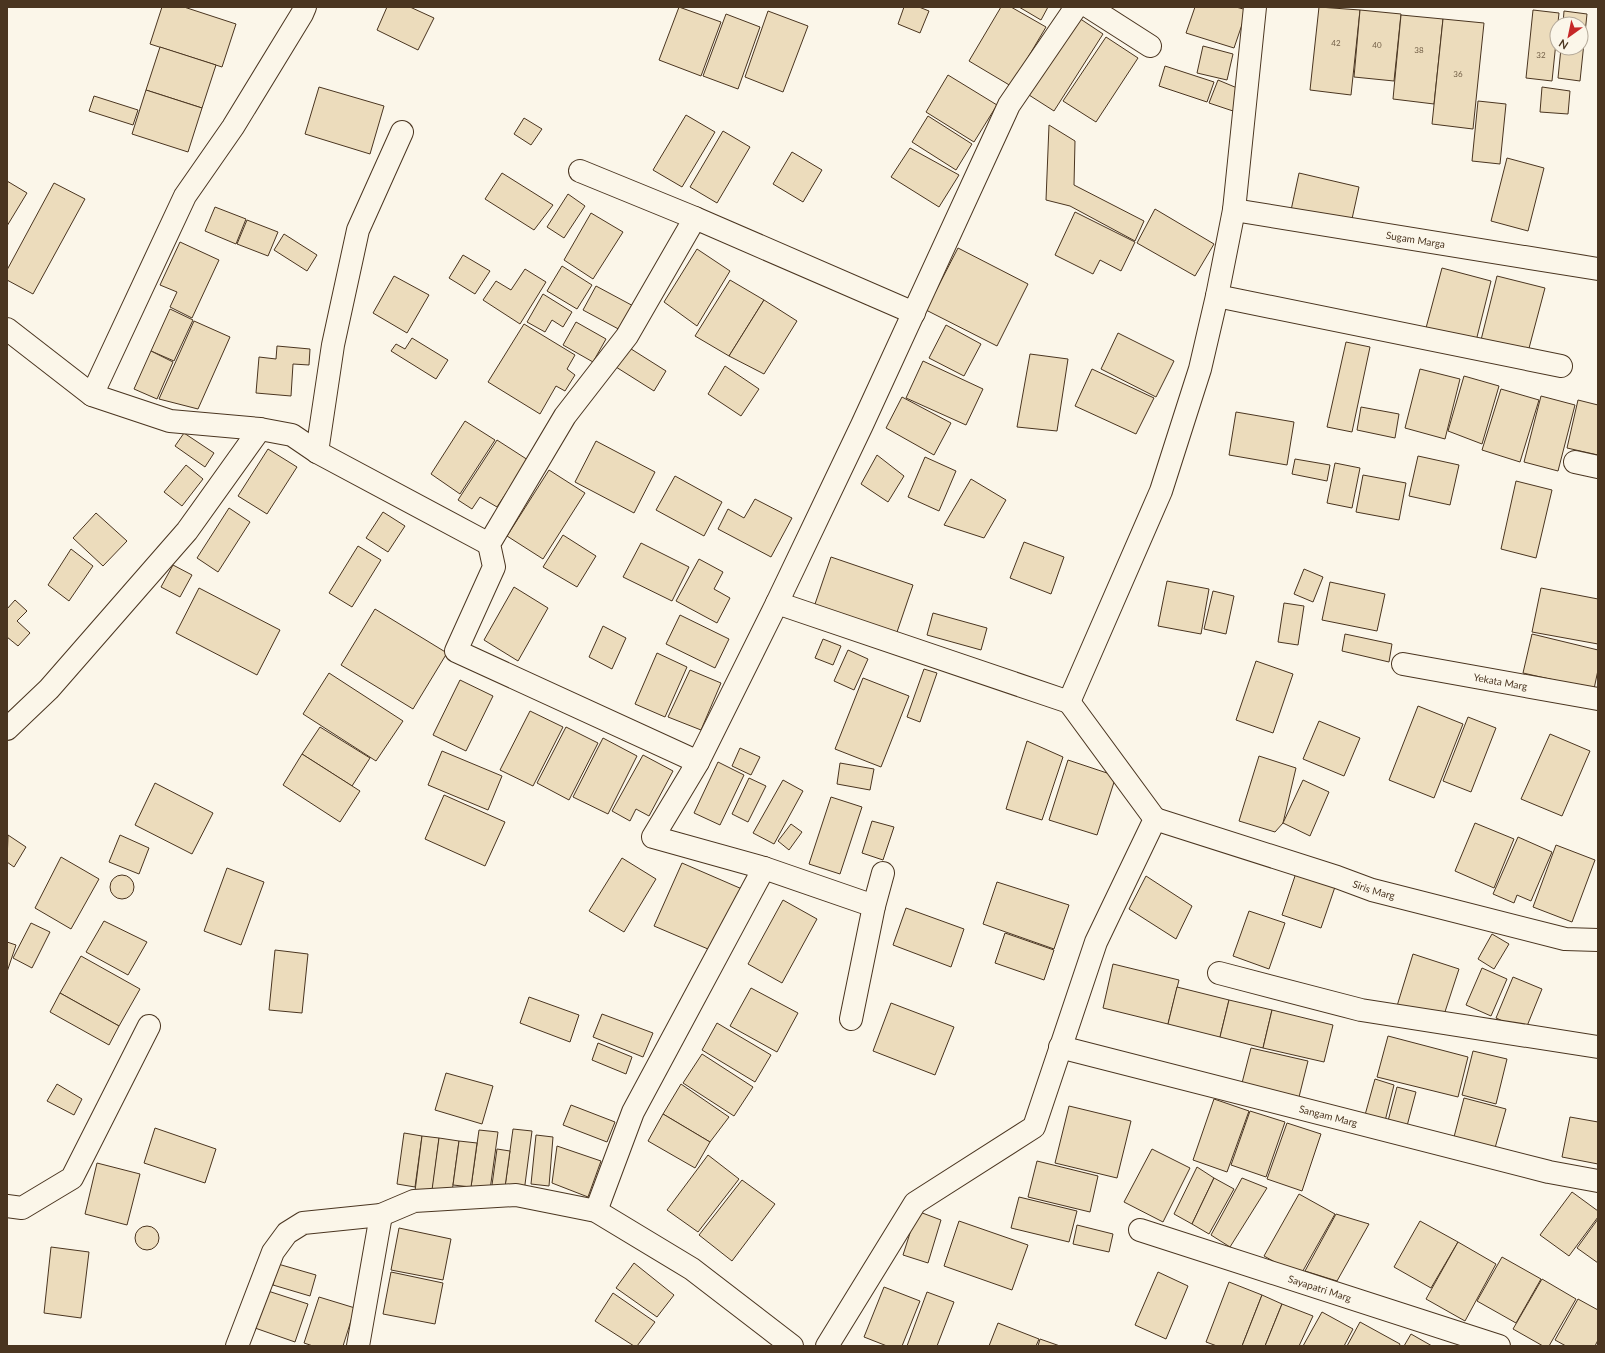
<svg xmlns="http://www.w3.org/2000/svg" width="1605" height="1353" font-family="Lato,sans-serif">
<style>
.building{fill:#ecdcbc;stroke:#4a3520}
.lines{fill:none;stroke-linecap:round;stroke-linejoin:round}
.minor-casing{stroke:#4a3520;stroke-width:24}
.minor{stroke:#fbf6e9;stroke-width:22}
.labels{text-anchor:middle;stroke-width:3;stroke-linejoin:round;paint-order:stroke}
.number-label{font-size:8px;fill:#725f47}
.street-label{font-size:10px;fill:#4a3520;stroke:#fbf6e9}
</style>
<rect width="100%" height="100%" fill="#fbf6e9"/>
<g class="building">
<polygon points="162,7 184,7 236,24 222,67 150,44"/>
<polygon points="387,7 410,7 434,18 418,50 377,30"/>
<polygon points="679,7 721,22 701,76 659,60"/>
<polygon points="904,7 919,7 929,11 920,33 898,24"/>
<polygon points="1001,7 1011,7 1046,27 1011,86 969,61"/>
<polygon points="1019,7 1048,7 1041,20"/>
<polygon points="1195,7 1236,7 1247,10 1234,48 1186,33"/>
<polygon points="1319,7 1360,10 1351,95 1310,90"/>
<polygon points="1360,10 1401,14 1394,81 1354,77"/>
<polygon points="1533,10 1559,13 1552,81 1526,78"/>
<polygon points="768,11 808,26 783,92 745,77"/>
<polygon points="1564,11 1587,14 1580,81 1558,78 1561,48 1581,48 1581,24 1563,24"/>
<polygon points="726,14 760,27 738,89 703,76"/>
<polygon points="1401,15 1443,19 1434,104 1393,99"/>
<polygon points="1079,18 1103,34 1054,111 1029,95"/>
<polygon points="1443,19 1484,23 1473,129 1432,124"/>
<polygon points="1106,37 1138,58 1096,122 1063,101"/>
<polygon points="1203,46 1233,54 1227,80 1197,73"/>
<polygon points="160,47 216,65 202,108 146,90"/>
<polygon points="1165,66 1214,82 1207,102 1159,86"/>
<polygon points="948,75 997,105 974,142 926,112"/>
<polygon points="1218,80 1242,90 1233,111 1209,103"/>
<polygon points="319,87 384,106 370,154 305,134"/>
<polygon points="1542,87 1570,91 1568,114 1540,112"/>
<polygon points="146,90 202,108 188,152 132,134"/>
<polygon points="94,96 138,110 133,125 89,111"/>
<polygon points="1478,101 1506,104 1500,164 1472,161"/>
<polygon points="686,115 715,132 682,187 653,170"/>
<polygon points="928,116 972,144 956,170 912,142"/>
<polygon points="524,118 542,129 531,145 514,134"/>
<polygon points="1049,125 1075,141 1074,185 1144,221 1135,241 1070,206 1046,200"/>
<polygon points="723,131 750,147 717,203 690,187"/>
<polygon points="910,148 959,175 939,207 891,177"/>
<polygon points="792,152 822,170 803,202 773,184"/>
<polygon points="1507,158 1544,168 1528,231 1491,221"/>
<polygon points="502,173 553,205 534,230 485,199"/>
<polygon points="1299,173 1359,187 1350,228 1290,215"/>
<polygon points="7,181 27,193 7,226"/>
<polygon points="54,183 85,199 33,294 7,280 7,270"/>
<polygon points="568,194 585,206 564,238 547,227"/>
<polygon points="215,207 246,219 236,244 205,231"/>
<polygon points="1155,209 1214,244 1195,276 1137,243"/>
<polygon points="1075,212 1135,242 1121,271 1100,260 1093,274 1055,255"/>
<polygon points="591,213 623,232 593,279 564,260"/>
<polygon points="247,220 278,232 268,256 237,244"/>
<polygon points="284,234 317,255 307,271 274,250"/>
<polygon points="180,242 219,260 192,318 170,307 177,292 160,285"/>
<polygon points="958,248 1028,284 997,346 926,310"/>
<polygon points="697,249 730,271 697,326 664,302"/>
<polygon points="463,255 490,271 475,294 449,278"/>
<polygon points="562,266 592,285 577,309 547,291"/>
<polygon points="1442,268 1491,281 1476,341 1426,328"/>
<polygon points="525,269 546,282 520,324 483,300 496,281 511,290"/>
<polygon points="394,276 429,295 407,333 373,313"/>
<polygon points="1497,276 1545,288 1528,352 1481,340"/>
<polygon points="730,280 764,300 729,356 695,336"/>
<polygon points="596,286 637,308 624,332 583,310"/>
<polygon points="543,294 572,312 563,327 552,320 545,332 527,322"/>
<polygon points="764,300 797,321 764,374 729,356"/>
<polygon points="170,309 193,320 174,361 151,351"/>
<polygon points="194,321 230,337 198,409 159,399"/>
<polygon points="576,322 606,339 593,362 563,345"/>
<polygon points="524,324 575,355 567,369 575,375 565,391 556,386 540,414 488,382"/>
<polygon points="946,325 981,344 964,376 929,358"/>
<polygon points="1118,333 1174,361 1156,397 1101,369"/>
<polygon points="412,338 448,360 436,379 391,351 396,344 405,349"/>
<polygon points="1346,342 1370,347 1352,432 1327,427"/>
<polygon points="277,346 310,349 309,365 293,364 291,396 256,393 259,357 276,359"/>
<polygon points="628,347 666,371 654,391 616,367"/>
<polygon points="151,351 173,362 157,399 134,389"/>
<polygon points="1030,354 1068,359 1057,431 1017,427"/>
<polygon points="923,361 983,389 966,425 906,398"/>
<polygon points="725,366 759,389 741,416 708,394"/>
<polygon points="1092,369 1154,398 1136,434 1075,406"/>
<polygon points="1420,369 1460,379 1445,439 1405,428"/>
<polygon points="1464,376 1499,386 1482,444 1448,431"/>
<polygon points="1501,389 1539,400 1520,462 1482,450"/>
<polygon points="1541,396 1575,405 1558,471 1524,462"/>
<polygon points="902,397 951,423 934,455 886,428"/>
<polygon points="1578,400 1598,405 1598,455 1567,448"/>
<polygon points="1361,407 1399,414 1395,438 1357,430"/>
<polygon points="1236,412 1294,422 1287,465 1229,455"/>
<polygon points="465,421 495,440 460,494 431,474"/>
<polygon points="184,433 214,453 205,467 175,446"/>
<polygon points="497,440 528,460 497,507 480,497 472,509 458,500"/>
<polygon points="596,441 655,472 634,513 575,482"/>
<polygon points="268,449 297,467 267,514 238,496"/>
<polygon points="877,455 904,476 888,502 861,484"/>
<polygon points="1418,456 1459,465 1450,505 1409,496"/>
<polygon points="925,457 956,471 939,511 908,497"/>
<polygon points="1295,459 1330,465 1327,481 1292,474"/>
<polygon points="1335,463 1360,468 1352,508 1327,503"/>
<polygon points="186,465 203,479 182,506 164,492"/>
<polygon points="549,470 585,493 543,559 507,536"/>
<polygon points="1363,475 1406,483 1399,520 1356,512"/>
<polygon points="675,476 722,502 704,536 656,510"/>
<polygon points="971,479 1006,500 984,538 944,525"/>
<polygon points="1516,481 1552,490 1536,558 1501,549"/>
<polygon points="755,499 792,518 771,557 718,529 728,509 744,518"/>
<polygon points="229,508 250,522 218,572 197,558"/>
<polygon points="383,512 405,526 388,552 366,538"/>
<polygon points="96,513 127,541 103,566 73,538"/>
<polygon points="563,535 596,556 577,587 543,567"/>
<polygon points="1024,542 1064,557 1051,594 1010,578"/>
<polygon points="641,543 689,567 672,601 623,577"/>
<polygon points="358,546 381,560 352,607 329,593"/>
<polygon points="71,549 93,566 69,601 48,585"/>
<polygon points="831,557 913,585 896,635 814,607"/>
<polygon points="699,559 723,572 714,589 730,598 717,623 676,601"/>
<polygon points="173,565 192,575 180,597 161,587"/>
<polygon points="1304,569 1323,577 1313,602 1294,594"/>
<polygon points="1167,581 1209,589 1201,634 1158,626"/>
<polygon points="1330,582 1385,594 1377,631 1322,620"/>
<polygon points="514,587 548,608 518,661 484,640"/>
<polygon points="199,588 280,630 257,675 176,633"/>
<polygon points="1541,588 1598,599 1598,644 1532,632"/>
<polygon points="1213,591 1234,596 1226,634 1204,629"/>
<polygon points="15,600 27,611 17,621 30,633 18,646 7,637 7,609"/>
<polygon points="1284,603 1304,606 1298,645 1278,642"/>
<polygon points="375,609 447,653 413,709 341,665"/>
<polygon points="933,613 987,628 981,650 927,635"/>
<polygon points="680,615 729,639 715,668 666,644"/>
<polygon points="603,626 626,638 612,669 589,657"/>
<polygon points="1345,634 1392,644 1389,662 1342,651"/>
<polygon points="1532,634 1598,650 1598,670 1594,689 1523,673"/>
<polygon points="823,639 841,646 833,665 815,658"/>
<polygon points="848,650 868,659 854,690 834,681"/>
<polygon points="657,653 687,667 665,717 635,704"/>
<polygon points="1256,661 1293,674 1273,733 1236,720"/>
<polygon points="924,669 937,673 920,722 907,717"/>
<polygon points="690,670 721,683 701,730 668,717"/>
<polygon points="329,673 403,721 376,761 303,714"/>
<polygon points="863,678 909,696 881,767 835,749"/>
<polygon points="460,680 493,696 466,751 433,735"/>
<polygon points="1418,706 1463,724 1434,798 1389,780"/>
<polygon points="530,711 563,727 533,786 500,770"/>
<polygon points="1468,717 1496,728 1471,792 1443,781"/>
<polygon points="1319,721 1360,738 1344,776 1303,759"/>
<polygon points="320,727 370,758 352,786 302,754"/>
<polygon points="566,727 598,743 569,800 537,783"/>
<polygon points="1550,734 1590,751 1562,816 1521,799"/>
<polygon points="603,738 637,756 608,814 573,797"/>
<polygon points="1027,741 1063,757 1042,820 1006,809"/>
<polygon points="740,748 760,757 751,775 732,766"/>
<polygon points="442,751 502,776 488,810 428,785"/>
<polygon points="302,754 360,791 340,822 283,785"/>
<polygon points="643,755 673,771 649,816 636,809 630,821 612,811"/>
<polygon points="1259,756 1296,768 1283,823 1275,832 1239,821"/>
<polygon points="1068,760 1116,776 1097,835 1049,820"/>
<polygon points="718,762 744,775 720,825 694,813"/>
<polygon points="840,763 874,769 870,790 837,784"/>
<polygon points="749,778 766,786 748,822 732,814"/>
<polygon points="783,780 803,791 774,844 753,833"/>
<polygon points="1303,780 1329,792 1310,836 1283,823"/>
<polygon points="155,783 213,813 192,854 135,825"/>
<polygon points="444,795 505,822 485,866 425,839"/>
<polygon points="831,797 862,807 840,874 809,864"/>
<polygon points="872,821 894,827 883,860 862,853"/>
<polygon points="1475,823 1514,839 1494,888 1455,871"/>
<polygon points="791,824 802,832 789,850 778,841"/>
<polygon points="8,835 26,847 14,867 7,862"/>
<polygon points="120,835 149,848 139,874 109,862"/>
<polygon points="1518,837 1552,852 1531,901 1517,895 1514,903 1493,894"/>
<polygon points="1556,845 1595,860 1572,922 1533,907"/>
<polygon points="61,857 99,879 71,929 35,908"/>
<polygon points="622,858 656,879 624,932 589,911"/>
<polygon points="682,863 742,889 715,952 654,926"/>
<polygon points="227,868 264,882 241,945 204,931"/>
<polygon points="1297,870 1336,884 1321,928 1282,915"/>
<circle cx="122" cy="887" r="12"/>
<polygon points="1146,876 1192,906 1176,939 1129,909"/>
<polygon points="997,882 1069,905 1054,949 983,924"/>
<polygon points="783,900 817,919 782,983 748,964"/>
<polygon points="906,908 964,929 951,967 893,945"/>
<polygon points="1249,911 1285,923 1269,969 1233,956"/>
<polygon points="104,921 147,942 128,975 86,952"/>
<polygon points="31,923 50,932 32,968 13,958"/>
<polygon points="1005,933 1054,950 1044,980 995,963"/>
<polygon points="1492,934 1509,944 1494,969 1478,959"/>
<polygon points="7,942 16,945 7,972"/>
<polygon points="275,950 308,954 302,1013 269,1010"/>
<polygon points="1413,954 1459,969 1442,1021 1397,1006"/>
<polygon points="81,956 140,989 119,1026 60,993"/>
<polygon points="1113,964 1179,980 1168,1024 1103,1008"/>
<polygon points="1482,968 1507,979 1491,1016 1466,1005"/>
<polygon points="1513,977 1542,989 1525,1031 1496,1018"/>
<polygon points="1177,987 1229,1000 1220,1037 1168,1024"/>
<polygon points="751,988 798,1013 777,1052 730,1026"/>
<polygon points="60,993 119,1026 109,1045 50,1012"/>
<polygon points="529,997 579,1015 570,1042 520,1023"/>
<polygon points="1229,1000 1272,1010 1263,1048 1220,1037"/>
<polygon points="891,1003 954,1027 935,1075 873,1051"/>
<polygon points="1272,1010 1333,1025 1324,1062 1263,1048"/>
<polygon points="602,1014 653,1033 643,1057 593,1037"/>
<polygon points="717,1023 771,1055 755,1082 702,1050"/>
<polygon points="1388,1036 1468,1057 1458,1097 1377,1077"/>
<polygon points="598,1043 632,1057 626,1074 592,1060"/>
<polygon points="1251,1048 1308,1061 1299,1097 1242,1083"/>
<polygon points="1473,1051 1507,1059 1496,1104 1462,1095"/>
<polygon points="702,1054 753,1087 734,1116 683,1083"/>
<polygon points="446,1073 493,1086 482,1124 435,1110"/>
<polygon points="1375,1079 1394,1085 1385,1121 1365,1115"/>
<polygon points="57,1084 82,1099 74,1115 47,1101"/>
<polygon points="681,1084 729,1117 710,1142 663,1114"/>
<polygon points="1397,1087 1416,1092 1407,1126 1388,1121"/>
<polygon points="1464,1098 1506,1109 1495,1148 1454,1137"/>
<polygon points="1214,1099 1249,1111 1227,1172 1193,1160"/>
<polygon points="571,1105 615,1122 607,1142 563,1125"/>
<polygon points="1069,1106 1131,1121 1117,1178 1055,1163"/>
<polygon points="1250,1111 1285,1122 1266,1177 1231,1165"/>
<polygon points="663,1114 710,1142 695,1168 648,1141"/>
<polygon points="1570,1117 1598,1122 1598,1164 1562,1157"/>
<polygon points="1287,1123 1321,1134 1302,1191 1267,1179"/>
<polygon points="155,1128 216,1149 205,1183 144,1163"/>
<polygon points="513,1129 532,1131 524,1192 504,1194"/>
<polygon points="479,1130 498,1132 490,1190 471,1187"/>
<polygon points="404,1133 422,1136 415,1187 397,1184"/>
<polygon points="536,1135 553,1137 549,1186 531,1184"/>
<polygon points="422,1136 439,1138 432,1194 415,1191"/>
<polygon points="439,1138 459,1141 452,1192 432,1190"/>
<polygon points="459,1141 477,1143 471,1187 453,1185"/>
<polygon points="557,1146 601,1161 588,1197 552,1183"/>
<polygon points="497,1149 510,1151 504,1194 491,1192"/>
<polygon points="1152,1149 1190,1168 1163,1222 1124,1202"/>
<polygon points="708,1155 739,1179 698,1232 667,1210"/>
<polygon points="1037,1161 1098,1176 1090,1212 1028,1197"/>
<polygon points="97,1163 140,1174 127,1225 85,1214"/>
<polygon points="1197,1167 1214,1178 1192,1224 1174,1214"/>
<polygon points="1214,1178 1234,1189 1209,1234 1192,1224"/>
<polygon points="1242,1178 1267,1188 1230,1247 1211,1235"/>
<polygon points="742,1180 775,1204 732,1261 699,1235"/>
<polygon points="1572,1192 1598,1211 1598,1217 1569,1256 1540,1235"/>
<polygon points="1299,1194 1335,1214 1300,1276 1264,1256"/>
<polygon points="1019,1197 1077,1211 1069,1242 1011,1228"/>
<polygon points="917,1211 941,1220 928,1263 903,1255"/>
<polygon points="1336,1214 1369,1224 1337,1281 1305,1271"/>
<polygon points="1598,1219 1598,1263 1577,1248"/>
<polygon points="959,1221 1028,1245 1012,1290 944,1266"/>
<polygon points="1420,1221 1458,1242 1431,1288 1394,1267"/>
<polygon points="1077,1225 1113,1234 1109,1252 1073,1244"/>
<circle cx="147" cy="1238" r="12"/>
<polygon points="399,1228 451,1239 443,1280 391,1270"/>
<polygon points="1458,1242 1496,1264 1465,1321 1426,1299"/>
<polygon points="51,1247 89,1252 81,1318 44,1313"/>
<polygon points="1502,1257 1541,1279 1516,1323 1477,1301"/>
<polygon points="634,1263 674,1295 657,1317 616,1288"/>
<polygon points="278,1264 316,1275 310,1296 273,1285"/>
<polygon points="391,1272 443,1283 435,1324 383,1314"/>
<polygon points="1158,1272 1188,1286 1166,1339 1135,1325"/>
<polygon points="1542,1279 1576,1299 1549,1346 1543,1346 1513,1329"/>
<polygon points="1229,1282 1262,1295 1242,1346 1217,1346 1206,1342"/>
<polygon points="884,1287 920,1301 902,1346 887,1346 864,1337"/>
<polygon points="268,1291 308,1304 295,1342 255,1328"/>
<polygon points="927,1292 954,1302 937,1346 907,1346"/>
<polygon points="613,1293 655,1322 637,1346 634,1346 595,1321"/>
<polygon points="1262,1295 1282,1304 1265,1346 1242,1346"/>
<polygon points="319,1297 355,1308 343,1346 313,1346 304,1343"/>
<polygon points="1578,1299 1598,1310 1598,1340 1595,1346 1566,1346 1555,1340"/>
<polygon points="1282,1304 1313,1316 1299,1346 1265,1346"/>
<polygon points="1322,1312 1353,1329 1344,1346 1303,1346"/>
<polygon points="1360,1322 1400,1344 1399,1346 1347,1346"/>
<polygon points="998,1323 1039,1339 1036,1346 989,1346"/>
<polygon points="1411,1334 1432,1346 1404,1346"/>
<polygon points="1040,1339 1060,1346 1038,1346"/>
</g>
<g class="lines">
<defs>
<g id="minor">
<polyline points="1089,7 1150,46"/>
<polyline points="580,171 695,218"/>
<path id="s1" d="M1234,210L1598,269"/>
<polyline points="1217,296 1561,366"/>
<polyline points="7,329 92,395 170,421 260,429 292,435 317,452 489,544"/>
<polyline points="92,395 185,196 233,127 302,14 305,7"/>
<polyline points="317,452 333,345 358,230 402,132"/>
<polyline points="1575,462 1598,467"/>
<polyline points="777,603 1069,702 1161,491 1200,369 1217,296 1234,210 1255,7"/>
<path id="s2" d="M1403,664L1598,699"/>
<polyline points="7,729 49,689 187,531 260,429"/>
<polyline points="698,762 456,651 494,567 489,544 565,416 627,336 695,218 914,313"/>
<path id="s3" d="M1155,819L1337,877L1372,890L1565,939L1598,940"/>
<polyline points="874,906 764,868 653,837 698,762 777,603 862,425 1009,105 1076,7"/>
<polyline points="1219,973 1361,1010 1598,1047"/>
<polyline points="851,1019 874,906 883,873"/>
<path id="s4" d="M1060,1047L1549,1172L1598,1181"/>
<polyline points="7,1206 22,1208 72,1178 149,1026"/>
<polyline points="596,1211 633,1112 764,868"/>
<path id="s5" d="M1140,1230L1499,1346"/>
<polyline points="237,1346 273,1252 287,1233 303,1223 381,1215 414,1201 516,1195 596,1211 692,1269 792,1346"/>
<polyline points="358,1346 381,1215"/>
<polyline points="827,1346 915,1203 1034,1127 1096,942 1155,819 1069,702"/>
</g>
</defs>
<use href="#minor" class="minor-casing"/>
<use href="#minor" class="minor"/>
</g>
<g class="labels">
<g class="number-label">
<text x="1336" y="46">42</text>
<text x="1377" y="48">40</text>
<text x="1419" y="53">38</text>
<text x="1541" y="58">32</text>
<text x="1458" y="77">36</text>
</g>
<g class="street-label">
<text dy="4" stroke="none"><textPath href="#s1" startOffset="184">Sugam Marga</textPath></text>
<text dy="4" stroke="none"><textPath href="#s2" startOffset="99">Yekata Marg</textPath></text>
<text dy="4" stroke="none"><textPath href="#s3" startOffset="230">Siris Marg</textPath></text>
<text dy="4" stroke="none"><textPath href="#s4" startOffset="277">Sangam Marg</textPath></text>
<text dy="4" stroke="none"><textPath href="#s5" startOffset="189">Sayapatri Marg</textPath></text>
</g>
</g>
<rect width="1605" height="1353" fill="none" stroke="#4a3520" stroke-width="16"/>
<g transform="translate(1569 36) rotate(213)"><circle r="19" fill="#fbf6e9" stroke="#b4a999"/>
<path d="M0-3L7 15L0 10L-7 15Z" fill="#c62828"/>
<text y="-6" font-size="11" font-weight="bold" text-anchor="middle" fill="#4a3520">N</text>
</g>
</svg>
